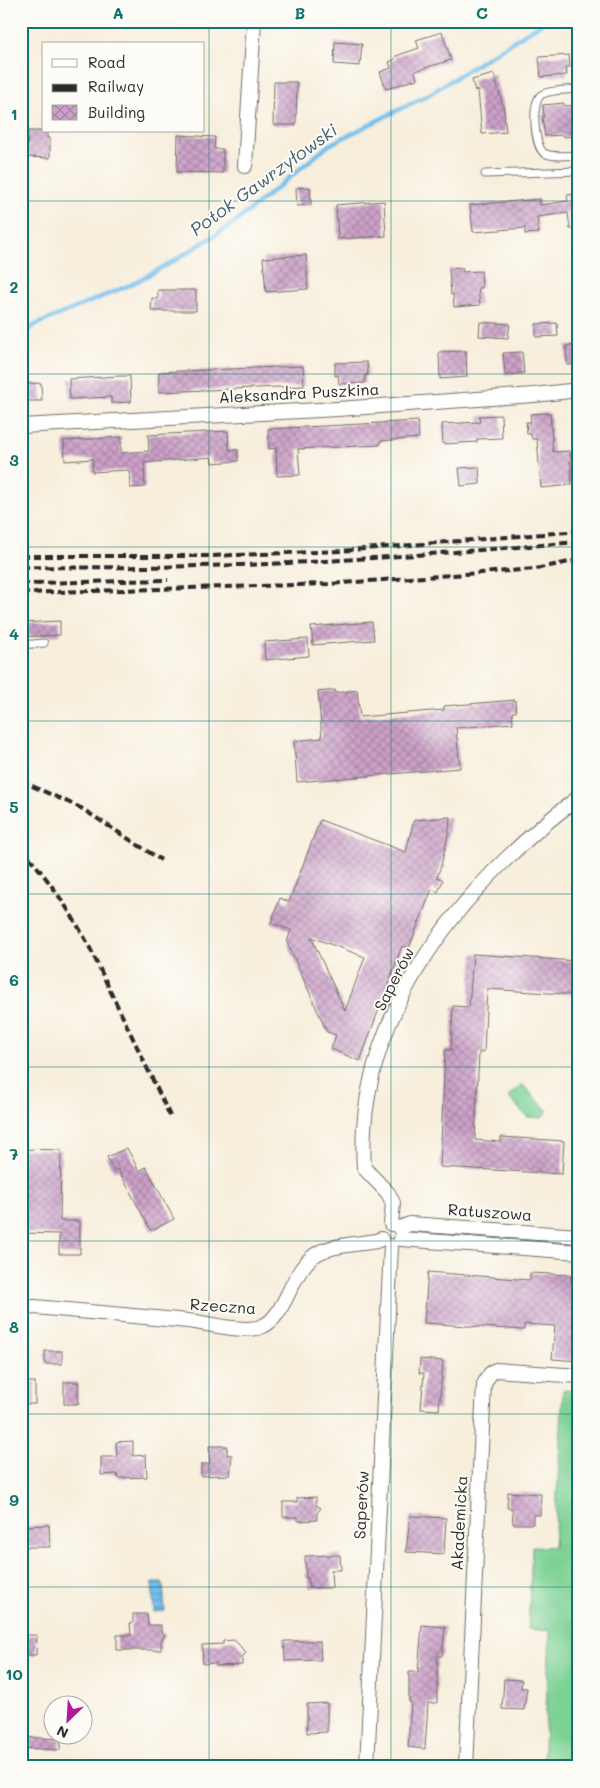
<svg xmlns="http://www.w3.org/2000/svg" width="600" height="1788" font-family="Mali,sans-serif">
<style>
.grass{fill:url(#grass-tufts);stroke:#547e60}
.pitch{fill:#7cd194;stroke:#547e60}
.water{fill:url(#water-rules);stroke:#4f768c}
.lines{fill:none;stroke-linecap:round;stroke-linejoin:round}
.stream{stroke:#73c0ed;stroke-width:4.5}
.building{fill:url(#building-cross-hatch);fill-rule:evenodd}
.lane-casing{stroke:#726f69;stroke-width:9}
.street-casing{stroke:#726f69;stroke-width:16}
.lane{stroke:#fff;stroke-width:7}
.street{stroke:#fff;stroke-width:14}
.rail{stroke:#2b2b2b;stroke-width:4;stroke-dasharray:8 4;stroke-linecap:butt}
.grid{fill:none;stroke:#0f766e;stroke-width:1;stroke-opacity:0.55}
.labels{text-anchor:middle;stroke-width:4;stroke-linejoin:round;paint-order:stroke}
.street-label{font-size:16px;fill:#2b2b2b;stroke:#fdfcf7}
.water-label{font-size:18px;font-style:italic;fill:#445f6f;stroke:#fdfcf7}
.neatline{fill:none;stroke:#0f766e;stroke-width:2}
.grid-label{font-size:16px;text-anchor:middle;font-weight:bold;fill:#0f766e}
</style>
<defs>
<pattern id="grass-tufts" width="24" height="20" patternUnits="userSpaceOnUse" patternTransform="scale(1.25)"><rect width="24" height="20" fill="#7cd194"/><path d="M3 7l-1-3M5 7V3M7 7l1-3M15 17l-1-3M17 17v-4M19 17l1-3" fill="none" stroke="#66aa79"/></pattern>
<pattern id="water-rules" width="6" height="5" patternUnits="userSpaceOnUse" patternTransform="scale(1.25)"><rect width="6" height="5" fill="#73c0ed"/><path d="M0 2.5h6" fill="none" stroke="#5f9cc0"/></pattern>
<pattern id="building-cross-hatch" width="8" height="8" patternUnits="userSpaceOnUse" patternTransform="scale(1.25)"><rect width="8" height="8" fill="#cca1c9"/><path d="M0 0l8 8M0 8l8-8" fill="none" stroke="#a683a3"/></pattern>
</defs>
<rect width="100%" height="100%" fill="#fdfcf7"/>
<filter id="ink" filterUnits="userSpaceOnUse"><feTurbulence type="fractalNoise" baseFrequency=".02" numOctaves="2"/><feDisplacementMap in="SourceGraphic" scale="10" xChannelSelector="R" yChannelSelector="G"/><feConvolveMatrix kernelMatrix="1 2 1 2 8 2 1 2 1" color-interpolation-filters="sRGB"/></filter>
<filter id="wash" filterUnits="userSpaceOnUse"><feTurbulence type="fractalNoise" baseFrequency=".0096" numOctaves="4" result="noise"/><feDisplacementMap in="SourceGraphic" scale="20" xChannelSelector="R" yChannelSelector="G"/><feGaussianBlur stdDeviation="1.12" result="paint"/><feColorMatrix in="noise" values="0 0 0 0 0 0 0 0 0 0 0 0 0 0 0 0 0 1.4 0 .05"/><feComposite in="paint" operator="in"/></filter>
<g filter="url(#wash)">
<rect width="100%" height="100%" fill="#f7eedc"/>
<polygon class="grass" points="522,1084 548,1111 542,1118 527,1117 508,1097"/>
<polygon class="pitch" points="563,1390 579,1391 579,1767 543,1767 550,1631 528,1629 532,1546 554,1547"/>
<polygon class="water" points="152,1583 163,1583 165,1611 154,1612"/>
<g class="lines">
<polyline class="stream" points="21,336 35,325 132,284 174,261 233,224 329,145 428,95 545,21"/>
</g>
<g id="blocks">
<g class="building">
<polygon points="442,32 451,60 415,71 417,79 386,89 380,72 391,68 389,62 394,60 396,56 419,48 416,40"/>
<polygon points="335,42 362,44 360,66 334,64"/>
<polygon points="569,55 570,67 566,67 567,75 541,77 539,57"/>
<polygon points="494,74 502,103 503,103 506,132 482,134 478,90 475,91 472,80"/>
<polygon points="274,82 297,82 296,125 273,125"/>
<polygon points="564,103 564,106 579,105 579,136 564,137 564,135 545,136 542,117 544,117 543,105"/>
<polygon points="28,131 47,131 47,138 50,138 50,158 27,157"/>
<polygon points="178,135 215,137 214,149 223,149 223,173 177,172"/>
<polygon points="310,187 311,205 297,206 296,188"/>
<polygon points="579,194 579,229 570,229 568,213 537,217 539,233 525,234 525,228 473,232 470,205 540,199 540,205 568,201 567,195"/>
<polygon points="384,201 386,236 338,239 336,205"/>
<polygon points="306,255 308,289 266,292 263,258"/>
<polygon points="462,268 463,272 481,271 482,288 478,288 480,305 454,307 453,294 451,295 449,269"/>
<polygon points="158,290 196,290 196,311 151,311 152,298 158,299"/>
<polygon points="480,322 510,324 508,338 479,336"/>
<polygon points="557,323 558,336 536,337 536,324"/>
<polygon points="579,345 579,364 567,365 566,346"/>
<polygon points="466,351 467,377 440,379 439,352"/>
<polygon points="522,352 524,373 505,375 503,353"/>
<polygon points="367,362 368,375 365,375 365,383 339,384 338,375 335,376 335,363"/>
<polygon points="303,366 304,386 159,392 159,372"/>
<polygon points="120,376 130,376 131,402 111,403 111,397 70,399 69,379"/>
<polygon points="41,383 42,401 22,401 22,384"/>
<polygon points="550,413 553,452 570,451 572,485 541,488 537,439 532,439 531,434 527,434 526,422 531,422 530,414"/>
<polygon points="501,415 502,438 477,439 477,442 443,444 442,424 480,422 479,416"/>
<polygon points="418,421 419,438 380,441 380,445 298,449 300,475 277,476 276,448 269,449 268,429"/>
<polygon points="228,431 229,450 238,450 238,461 212,463 211,457 144,463 145,487 130,488 129,470 92,472 93,459 65,461 64,441 121,437 121,453 149,451 148,435"/>
<polygon points="479,467 480,484 461,486 459,468"/>
<polygon points="60,621 60,635 21,637 21,623"/>
<polygon points="372,622 374,640 313,645 311,627"/>
<polygon points="308,639 309,656 265,660 264,642"/>
<polygon points="335,690 336,693 357,690 360,717 444,710 444,706 515,700 516,712 512,712 513,723 456,728 460,768 297,782 294,741 322,738 318,692"/>
<path d="M450,817L449,831L441,866L437,877L443,880L438,892L432,889L409,948L402,946L360,1061L331,1049L336,1035L327,1032L287,942L291,930L271,923L280,898L289,902L320,820L406,852L414,820ZM311,937L365,957L345,1011Z"/>
<polygon points="473,954 576,961 575,964 579,964 579,995 487,989 484,1052 479,1052 475,1140 501,1142 501,1137 564,1141 562,1174 440,1167 445,1050 451,1050 453,1006 469,1007"/>
<polygon points="127,1148 139,1171 146,1167 174,1219 151,1231 118,1169 114,1171 107,1157"/>
<polygon points="21,1149 61,1150 60,1221 80,1221 80,1254 59,1254 59,1234 21,1233"/>
<polygon points="428,1272 530,1280 530,1273 571,1275 571,1281 579,1281 579,1361 552,1359 555,1326 524,1324 524,1330 424,1323"/>
<rect x="45" y="1351" width="17" height="13"/>
<polygon points="420,1359 443,1361 439,1410 421,1409 424,1373 419,1373"/>
<rect x="21" y="1382" width="14" height="22"/>
<rect x="64" y="1382" width="14" height="22"/>
<polygon points="133,1441 133,1456 146,1455 147,1477 118,1478 117,1474 101,1475 101,1457 117,1457 116,1442"/>
<polygon points="209,1446 227,1446 227,1455 232,1455 230,1475 201,1476 201,1464 210,1464"/>
<polygon points="508,1492 541,1494 540,1515 533,1515 533,1524 513,1524 512,1508 507,1508"/>
<polygon points="316,1497 316,1505 321,1508 317,1513 317,1520 298,1521 298,1517 283,1517 283,1502 297,1502 297,1498"/>
<polygon points="410,1516 446,1518 444,1554 406,1552"/>
<polygon points="49,1525 50,1547 21,1547 21,1526"/>
<polygon points="340,1555 341,1570 331,1570 332,1588 309,1588 308,1578 306,1578 305,1556"/>
<polygon points="133,1614 147,1614 148,1625 161,1625 161,1632 165,1635 161,1641 161,1650 117,1650 117,1635 131,1635 130,1623 133,1623"/>
<polygon points="422,1625 445,1627 442,1656 437,1656 437,1703 428,1703 425,1749 408,1747 411,1702 409,1702 409,1672 418,1672"/>
<polygon points="21,1635 37,1635 36,1655 21,1655"/>
<polygon points="234,1640 241,1647 242,1649 246,1653 242,1657 242,1665 216,1666 216,1663 203,1664 202,1645 223,1644 223,1641"/>
<polygon points="284,1641 320,1641 321,1660 285,1661"/>
<polygon points="504,1679 522,1680 521,1688 527,1688 524,1710 502,1709"/>
<polygon points="327,1703 327,1732 307,1733 307,1704"/>
<polygon points="21,1737 61,1739 60,1750 21,1748"/>
</g>
</g>
</g>
<g filter="url(#ink)">
<use href="#blocks" fill-opacity="0" stroke="#726f69" stroke-width="1"/>
<g class="lines">
<defs>
<g id="lane">
<path d="M579,89C569,90 548,90 541,95C531,103 534,146 544,153C553,158 569,155 579,155"/>
<polyline points="485,174 579,171"/>
<polyline points="21,645 44,643"/>
</g>
<g id="street">
<polyline points="245,166 254,21"/>
<polyline points="21,426 338,409 534,395 579,390"/>
<path d="M391,1224L393,1203L388,1193L364,1168C354,1015 463,884 579,797"/>
<polyline points="399,1228 410,1224 579,1236"/>
<polyline points="401,1239 579,1252"/>
<path d="M21,1308L35,1307C86,1312 137,1316 188,1321C208,1323 245,1334 263,1326C287,1316 291,1266 320,1252C334,1245 359,1244 376,1241L381,1239"/>
<polyline points="367,1767 391,1246"/>
<polyline points="466,1767 484,1384 490,1374 496,1370 579,1376"/>
</g>
</defs>
<use href="#lane" class="lane-casing"/>
<use href="#street" class="street-casing"/>
<use href="#lane" class="lane"/>
<use href="#street" class="street"/>
<g class="rail">
<polyline points="21,556 210,556 340,551 579,531"/>
<path d="M21,567C95,568 168,567 241,565C354,561 466,551 579,542"/>
<polyline points="21,583 43,584"/>
<polyline points="35,583 168,580"/>
<polyline points="21,593 328,584 535,569 579,560"/>
<polyline points="21,781 81,808 161,860"/>
<path d="M21,848C48,878 69,909 88,944L170,1116"/>
</g>
</g>
</g>
<path class="grid" d="M209,21V1767M391,21V1767M21,201H579M21,374H579M21,547H579M21,721H579M21,894H579M21,1067H579M21,1241H579M21,1414H579M21,1587H579"/>
<g class="labels">
<g class="street-label">
<text transform="translate(299 393) rotate(-3)" y="6">Aleksandra Puszkina</text>
<text transform="translate(394 979) rotate(-63)" y="6">Saperów</text>
<text transform="translate(490 1212) rotate(4)" y="6">Ratuszowa</text>
<text transform="translate(223 1306) rotate(4)" y="6">Rzeczna</text>
<text transform="translate(361 1505) rotate(-87)" y="6">Saperów</text>
<text transform="translate(459 1523) rotate(-87)" y="6">Akademicka</text>
</g>
<g class="water-label">
<text transform="translate(264 180) rotate(-36)" y="6">Potok Gawrzyłowski</text>
</g>
</g>
<rect width="600" height="1788" fill="none" stroke="#fdfcf7" stroke-width="55"/>
<rect x="42" y="42" width="162" height="90" fill="#fdfcf7" stroke="#a9a8a5"/>
<rect x="52" y="59" width="25" height="8" fill="#ffffff" stroke="#a9a8a5"/>
<text x="88" y="68" font-size="15" fill="#2b2b2b">Road</text>
<rect x="52" y="84" width="25" height="8" fill="#2b2b2b" stroke="#a9a8a5"/>
<text x="88" y="92" font-size="15" fill="#2b2b2b">Railway</text>
<rect x="52" y="105" width="25" height="15" fill="url(#building-cross-hatch)" stroke="#a9a8a5"/>
<text x="88" y="118" font-size="15" fill="#2b2b2b">Building</text>
<g transform="translate(68 1720) rotate(205)"><circle r="24" fill="#fdfcf7" stroke="#a9a8a5"/>
<path d="M0-4L9 19L0 12L-9 19Z" fill="#b5179e"/>
<text y="-8" font-size="14" font-weight="bold" text-anchor="middle" fill="#2b2b2b">N</text>
</g>
<rect x="28" y="28" width="544" height="1732" class="neatline"/>
<g class="grid-label">
<text x="118" y="19">A</text>
<text x="300" y="19">B</text>
<text x="482" y="19">C</text>
<text x="14" y="120">1</text>
<text x="14" y="293">2</text>
<text x="14" y="466">3</text>
<text x="14" y="640">4</text>
<text x="14" y="813">5</text>
<text x="14" y="986">6</text>
<text x="14" y="1160">7</text>
<text x="14" y="1333">8</text>
<text x="14" y="1506">9</text>
<text x="14" y="1680">10</text>
</g>
</svg>
